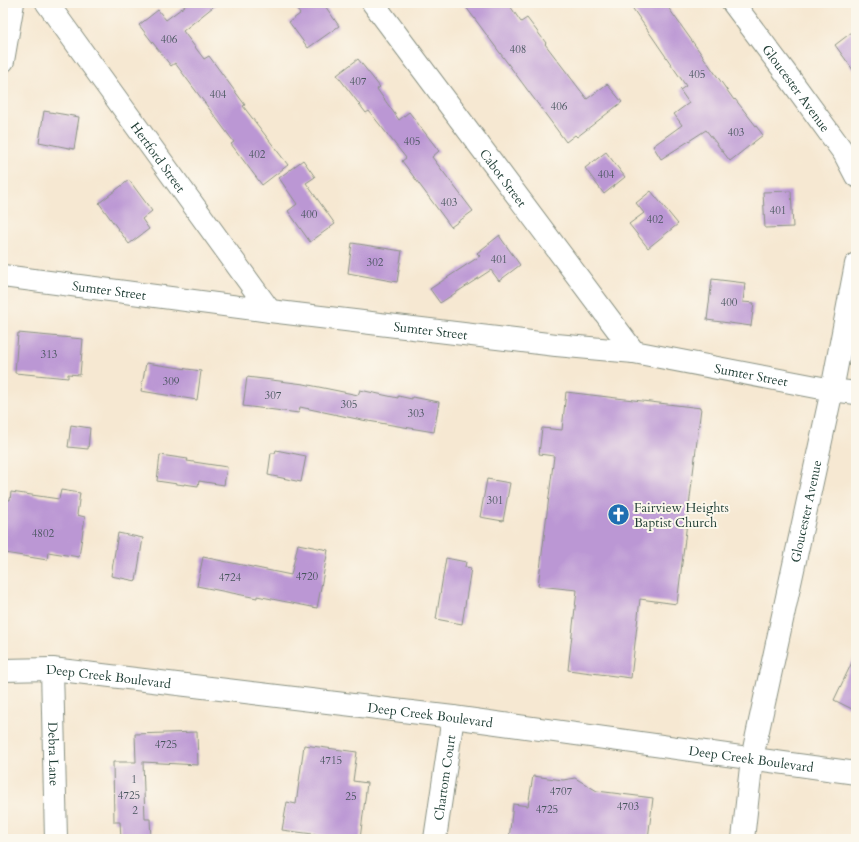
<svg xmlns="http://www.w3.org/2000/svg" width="859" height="842" font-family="Cardo,serif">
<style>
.building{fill:#bb97d4}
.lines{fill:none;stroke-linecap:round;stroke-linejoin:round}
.minor-casing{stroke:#8a9283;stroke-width:24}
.minor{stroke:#fff;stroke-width:22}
.labels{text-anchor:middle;stroke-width:4;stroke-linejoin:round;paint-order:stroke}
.number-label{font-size:11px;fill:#46545c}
.street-label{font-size:13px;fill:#1f3d34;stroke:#fbf7ec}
.poi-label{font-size:13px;fill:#1f3d34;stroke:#fbf7ec;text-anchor:start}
</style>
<rect width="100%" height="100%" fill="#fbf7ec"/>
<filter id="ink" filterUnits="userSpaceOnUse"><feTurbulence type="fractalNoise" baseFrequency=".025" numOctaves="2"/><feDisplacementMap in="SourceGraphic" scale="8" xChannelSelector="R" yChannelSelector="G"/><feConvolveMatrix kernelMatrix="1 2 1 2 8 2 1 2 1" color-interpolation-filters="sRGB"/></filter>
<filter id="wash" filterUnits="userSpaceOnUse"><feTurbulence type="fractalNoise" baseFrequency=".012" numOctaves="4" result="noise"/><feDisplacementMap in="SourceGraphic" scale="16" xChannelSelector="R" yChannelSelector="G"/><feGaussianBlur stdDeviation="0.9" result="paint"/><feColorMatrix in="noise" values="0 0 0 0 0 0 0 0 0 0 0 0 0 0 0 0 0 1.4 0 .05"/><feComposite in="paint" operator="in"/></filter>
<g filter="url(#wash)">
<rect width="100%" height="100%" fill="#f6e8d2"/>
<g id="blocks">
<g class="building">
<polygon points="189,3 218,3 183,31 204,59 209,56 245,105 243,106 288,165 262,185 231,144 234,142 175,63 171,66 139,25 158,10 166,20"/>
<polygon points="292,3 323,3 339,26 308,48 289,22 300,14"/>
<polygon points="463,3 508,3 521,22 527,18 546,43 545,44 587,99 607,84 622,102 577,137 575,135 566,142"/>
<polygon points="629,3 665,3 734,100 735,99 763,135 730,161 706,130 661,159 653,146 682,125 674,114 689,103 680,90 686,86"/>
<polygon points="856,29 856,74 835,45"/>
<polygon points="358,59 380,87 377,89 399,120 409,112 439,151 432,157 473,211 451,227 402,161 406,158 369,111 366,113 337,75"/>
<polygon points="44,111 79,117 74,149 39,142"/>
<polygon points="606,152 625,177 604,194 585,168"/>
<polygon points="303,160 315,177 306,183 335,224 310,242 288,211 297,204 279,178"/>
<polygon points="129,180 152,211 142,219 149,229 129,244 99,203"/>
<polygon points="651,191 678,224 648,248 629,224 644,213 636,203"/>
<polygon points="791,191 793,227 765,228 763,192"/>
<polygon points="500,235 500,237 520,265 499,281 491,270 440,303 430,289 480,256 477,253"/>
<polygon points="352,243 402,251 397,282 348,273"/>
<polygon points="712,279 745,283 743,302 754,303 751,326 707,320"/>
<polygon points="18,333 83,339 80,375 68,374 68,378 15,373"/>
<polygon points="146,363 201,371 197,400 141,391"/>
<polygon points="247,377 304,384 358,395 360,390 398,398 398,396 412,399 412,397 439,402 434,432 362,420 300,407 299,413 243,406"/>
<polygon points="566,392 701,408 677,604 640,599 631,678 568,670 577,590 538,586 554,456 539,454 542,428 562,430"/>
<polygon points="71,425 90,428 88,449 68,447"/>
<polygon points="276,450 306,456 301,482 268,475 271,453 275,453"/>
<polygon points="160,455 188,459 187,461 227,467 224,485 199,481 198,486 184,484 184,485 157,481"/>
<polygon points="487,479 510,483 503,521 480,517"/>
<polygon points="61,490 80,493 77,515 85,517 79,557 48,552 47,560 5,553 6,550 3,549 3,499 10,500 11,492 59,499"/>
<polygon points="118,533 143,538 136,581 111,576"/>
<polygon points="298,544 328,550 317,608 257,596 257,598 197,586 203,557 291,575"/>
<polygon points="446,558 466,562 465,567 471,568 462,624 436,619"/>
<polygon points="856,654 856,711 834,700"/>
<polygon points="197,732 198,765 143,762 145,819 150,819 151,839 121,839 120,822 114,822 113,762 136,762 135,734"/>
<polygon points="304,745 357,752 353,781 367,783 360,839 327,839 328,836 282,830 287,802 296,804"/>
<polygon points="533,776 563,780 575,778 597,791 653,798 648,839 509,839 513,804 528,806"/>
</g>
</g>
</g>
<g filter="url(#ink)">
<use href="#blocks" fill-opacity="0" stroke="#8a9283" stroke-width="1"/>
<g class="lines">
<defs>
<g id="minor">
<path id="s1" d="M47,3L270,311"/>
<path id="s2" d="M373,3L634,352"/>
<path id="s3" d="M733,3L785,72L844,153L856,176"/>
<polyline points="3,61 13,3"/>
<path id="s4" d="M3,276L270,311L556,345L634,352L832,390L856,393"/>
<path id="s5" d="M52,669L56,839"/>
<path id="s6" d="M3,670L52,669L453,717L856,773"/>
<path id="s7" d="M435,839L453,717"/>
<path id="s8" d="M743,839L752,758L832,390L856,264"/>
</g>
</defs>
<use href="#minor" class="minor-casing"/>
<use href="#minor" class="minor"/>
</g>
</g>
<defs>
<symbol id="church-disc" viewBox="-11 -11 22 22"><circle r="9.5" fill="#1f6fb2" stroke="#fbf7ec"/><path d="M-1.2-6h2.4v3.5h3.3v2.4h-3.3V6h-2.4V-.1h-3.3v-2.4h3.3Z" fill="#fff"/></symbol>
</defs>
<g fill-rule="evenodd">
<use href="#church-disc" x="606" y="502" width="25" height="25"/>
</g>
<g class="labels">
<g class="number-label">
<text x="169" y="43">406</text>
<text x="518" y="53">408</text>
<text x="697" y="78">405</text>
<text x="358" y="85">407</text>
<text x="218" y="98">404</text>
<text x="559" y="110">406</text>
<text x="736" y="136">403</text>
<text x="412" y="145">405</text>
<text x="257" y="158">402</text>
<text x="606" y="178">404</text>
<text x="449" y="206">403</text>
<text x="778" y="214">401</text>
<text x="309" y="218">400</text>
<text x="655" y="223">402</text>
<text x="499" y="263">401</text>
<text x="375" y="266">302</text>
<text x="729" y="306">400</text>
<text x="49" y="358">313</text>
<text x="171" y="385">309</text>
<text x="273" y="399">307</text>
<text x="349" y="408">305</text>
<text x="416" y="417">303</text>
<text x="495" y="504">301</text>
<text x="43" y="537">4802</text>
<text x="307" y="580">4720</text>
<text x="230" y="581">4724</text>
<text x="166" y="748">4725</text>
<text x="331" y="764">4715</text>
<text x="134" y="783">1</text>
<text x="561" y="795">4707</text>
<text x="129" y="799">4725</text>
<text x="351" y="800">25</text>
<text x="628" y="810">4703</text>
<text x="547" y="813">4725</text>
<text x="135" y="814">2</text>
</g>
<g class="street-label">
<text dy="5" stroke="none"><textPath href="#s3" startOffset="106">Gloucester Avenue</textPath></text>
<text dy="5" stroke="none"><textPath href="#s1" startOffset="190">Hertford Street</textPath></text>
<text dy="5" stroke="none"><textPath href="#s2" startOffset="218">Cabot Street</textPath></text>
<text dy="5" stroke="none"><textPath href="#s4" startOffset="107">Sumter Street</textPath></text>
<text dy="5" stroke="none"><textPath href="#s4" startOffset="431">Sumter Street</textPath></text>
<text dy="5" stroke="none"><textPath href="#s4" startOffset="755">Sumter Street</textPath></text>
<text dy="5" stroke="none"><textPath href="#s8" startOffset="334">Gloucester Avenue</textPath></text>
<text dy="5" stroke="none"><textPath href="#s6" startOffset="106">Deep Creek Boulevard</textPath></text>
<text dy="5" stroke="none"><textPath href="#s6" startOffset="430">Deep Creek Boulevard</textPath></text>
<text dy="5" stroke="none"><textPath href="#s5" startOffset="85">Debra Lane</textPath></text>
<text dy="5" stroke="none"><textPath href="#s6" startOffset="754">Deep Creek Boulevard</textPath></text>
<text dy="5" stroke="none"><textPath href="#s7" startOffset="62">Chartom Court</textPath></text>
</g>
<g class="poi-label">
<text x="634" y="512">Fairview Heights<tspan x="634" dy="15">Baptist Church</tspan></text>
</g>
</g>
<rect width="859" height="842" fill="none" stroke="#fbf7ec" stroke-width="16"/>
</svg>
